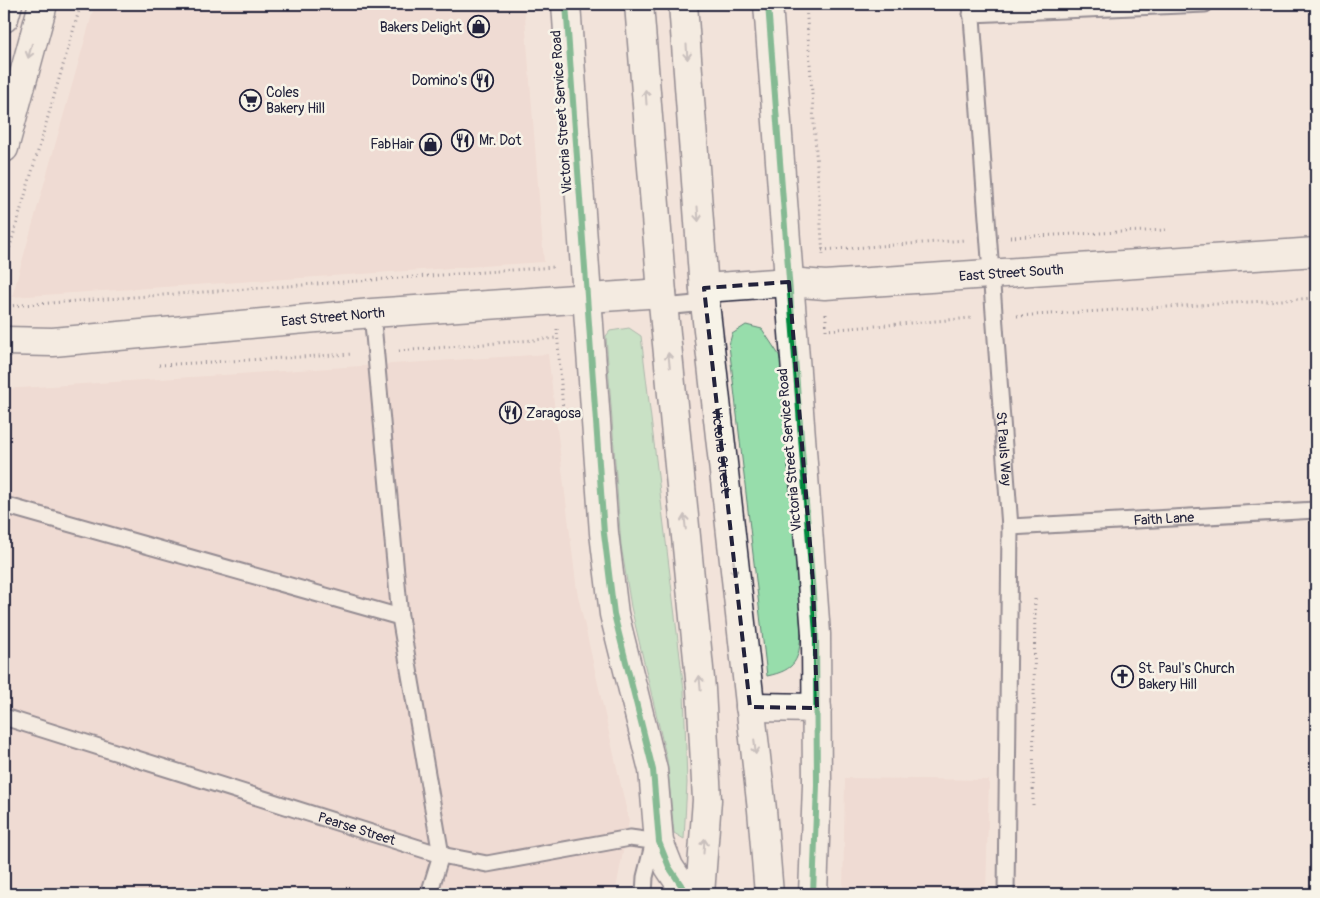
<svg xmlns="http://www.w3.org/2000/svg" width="1320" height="898" font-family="Pangolin,sans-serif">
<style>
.built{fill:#ecd0c9}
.green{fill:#97ddab;stroke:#5c8073}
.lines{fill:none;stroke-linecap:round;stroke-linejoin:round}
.service-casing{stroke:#22223b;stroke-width:19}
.minor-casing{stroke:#22223b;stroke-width:31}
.tertiary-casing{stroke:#22223b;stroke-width:31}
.secondary-casing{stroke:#22223b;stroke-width:31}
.path{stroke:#22223b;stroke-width:3;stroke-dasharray:1 4;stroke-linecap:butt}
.service{stroke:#f7f3e8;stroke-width:15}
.minor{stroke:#f7f3e8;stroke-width:28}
.tertiary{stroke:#f7f3e8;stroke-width:28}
.secondary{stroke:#f7f3e8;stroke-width:28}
.cycleway-casing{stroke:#f7f3e8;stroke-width:9}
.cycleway{stroke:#00873e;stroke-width:6}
.oneway{stroke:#97959a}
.marked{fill:none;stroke:#22223b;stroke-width:4;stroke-dasharray:10 6;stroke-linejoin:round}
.labels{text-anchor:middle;stroke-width:5;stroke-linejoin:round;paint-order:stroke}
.poi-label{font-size:14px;fill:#22223b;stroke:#f7f3e8;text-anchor:start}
.street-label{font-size:14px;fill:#22223b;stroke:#f7f3e8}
</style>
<rect width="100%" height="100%" fill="#f2e3da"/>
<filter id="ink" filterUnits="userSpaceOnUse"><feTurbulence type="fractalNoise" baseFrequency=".02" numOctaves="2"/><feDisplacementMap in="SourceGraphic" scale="10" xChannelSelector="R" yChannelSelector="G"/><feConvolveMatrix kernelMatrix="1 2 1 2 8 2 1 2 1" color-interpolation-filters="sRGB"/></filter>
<g filter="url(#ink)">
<g class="built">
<polygon points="95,4 524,4 544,262 12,297"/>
<polygon points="548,354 577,591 629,821 615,894 4,894 4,389"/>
<polygon points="845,778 989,780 986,894 843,894"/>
</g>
<g class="green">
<path d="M746,325L762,329L779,355L783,370L801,633C799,660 796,670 767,676L729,345L732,334Z"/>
<polygon points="629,328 641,336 684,690 687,783 684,839 674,833 667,760 631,607 621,545 606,336 610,331"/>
</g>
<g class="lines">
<defs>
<g id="service">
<path id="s1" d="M971,4L1010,527L1006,894"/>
<polyline points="971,14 1205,4"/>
<polyline points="664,307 705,303"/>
<polyline points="372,313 400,617 441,855 429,894"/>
<polyline points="4,505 400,617"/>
<path id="s2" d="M1010,527L1316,510"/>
<path id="s3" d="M4,717L441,855L487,864L630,838L659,842"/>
<polyline points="644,894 645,877 655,837"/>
</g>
<g id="minor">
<polyline points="566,4 604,533 614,614 653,770 659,842 669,867 687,894"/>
<polyline points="768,4 816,634 817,785 813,894"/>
<path id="s4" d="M704,288L789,282L825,285L1316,252"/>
<path id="s5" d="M4,341L53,342L372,313L662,293"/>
<polyline points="750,707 817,708"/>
</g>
<g id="tertiary">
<polyline points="639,4 662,293 701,689 707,800 700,894"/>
<path id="s6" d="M683,4L705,303L762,810L769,894"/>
</g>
<g id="secondary">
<polyline points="4,18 8,4"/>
<polyline points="4,148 43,4"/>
</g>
</defs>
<use href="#service" class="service-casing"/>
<use href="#minor" class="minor-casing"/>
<use href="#tertiary" class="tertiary-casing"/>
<use href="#secondary" class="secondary-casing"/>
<g class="path">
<polyline points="806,4 823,256"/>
<polyline points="1010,237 1166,230"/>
<polyline points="822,250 966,240"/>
<polyline points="4,267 81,4"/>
<polyline points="4,296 8,307"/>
<polyline points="8,306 554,267"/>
<polyline points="826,314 826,330 972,318"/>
<polyline points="1017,316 1316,298"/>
<polyline points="557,329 563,411"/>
<polyline points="399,351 558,338"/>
<polyline points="159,365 353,354"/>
<polyline points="1033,805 1035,597"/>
</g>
<use href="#service" class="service"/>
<use href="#minor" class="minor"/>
<use href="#tertiary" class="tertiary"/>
<use href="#secondary" class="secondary"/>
<defs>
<g id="cycleway">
<polyline points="566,4 604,533 614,614 653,770 659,842 669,867 687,894"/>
<polyline points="768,4 816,634 817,785 813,894"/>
</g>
</defs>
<use href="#cycleway" class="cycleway-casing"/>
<use href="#cycleway" class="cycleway"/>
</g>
<defs><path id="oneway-shaft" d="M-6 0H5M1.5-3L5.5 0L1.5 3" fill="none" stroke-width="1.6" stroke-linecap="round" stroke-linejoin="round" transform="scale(1.25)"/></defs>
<g class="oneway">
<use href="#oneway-shaft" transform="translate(30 51) rotate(105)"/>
<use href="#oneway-shaft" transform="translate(687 52) rotate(86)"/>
<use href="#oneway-shaft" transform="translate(646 97) rotate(-94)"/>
<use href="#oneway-shaft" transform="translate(698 214) rotate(86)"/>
<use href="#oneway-shaft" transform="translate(669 360) rotate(-96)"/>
<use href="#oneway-shaft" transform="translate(685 522) rotate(-96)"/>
<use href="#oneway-shaft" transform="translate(734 568) rotate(84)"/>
<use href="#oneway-shaft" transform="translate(700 683) rotate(-95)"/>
<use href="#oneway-shaft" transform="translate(755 747) rotate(84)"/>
<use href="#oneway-shaft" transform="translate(704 846) rotate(-86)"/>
</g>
</g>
<path d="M0 0H1320V898H0ZM789,282L813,582L817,708L750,707L704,288Z" fill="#f2e3da" fill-opacity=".55" fill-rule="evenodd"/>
<path class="marked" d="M789,282L813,582L817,708L750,707L704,288Z"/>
<defs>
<symbol id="shop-ring" viewBox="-11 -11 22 22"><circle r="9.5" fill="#f7f3e8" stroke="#22223b" stroke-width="1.5"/><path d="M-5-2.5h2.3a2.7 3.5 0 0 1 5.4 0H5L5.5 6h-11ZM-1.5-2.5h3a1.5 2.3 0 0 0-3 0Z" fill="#22223b"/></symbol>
<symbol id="restaurant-ring" viewBox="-11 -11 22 22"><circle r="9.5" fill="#f7f3e8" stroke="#22223b" stroke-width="1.5"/><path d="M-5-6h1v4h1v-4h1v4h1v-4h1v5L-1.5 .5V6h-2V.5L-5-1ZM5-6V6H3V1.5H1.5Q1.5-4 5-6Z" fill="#22223b"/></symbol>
<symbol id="supermarket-ring" viewBox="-11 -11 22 22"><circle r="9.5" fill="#f7f3e8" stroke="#22223b" stroke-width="1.5"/><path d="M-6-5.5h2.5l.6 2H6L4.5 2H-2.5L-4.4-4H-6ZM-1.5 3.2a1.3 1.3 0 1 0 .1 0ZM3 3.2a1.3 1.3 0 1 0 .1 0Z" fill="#22223b"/></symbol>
<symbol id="church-ring" viewBox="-11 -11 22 22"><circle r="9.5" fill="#f7f3e8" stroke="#22223b" stroke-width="1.5"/><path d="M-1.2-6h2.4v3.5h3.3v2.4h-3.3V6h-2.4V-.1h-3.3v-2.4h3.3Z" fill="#22223b"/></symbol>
</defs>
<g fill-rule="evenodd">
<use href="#shop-ring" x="466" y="14" width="25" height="25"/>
<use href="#restaurant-ring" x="470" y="68" width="25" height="25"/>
<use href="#supermarket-ring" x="238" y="88" width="25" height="25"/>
<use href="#restaurant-ring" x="450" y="128" width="25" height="25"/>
<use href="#shop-ring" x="418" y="132" width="25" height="25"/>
<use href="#restaurant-ring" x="498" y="400" width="25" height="25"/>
<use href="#church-ring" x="1110" y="664" width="25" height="25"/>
</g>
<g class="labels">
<g class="poi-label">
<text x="462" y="32" text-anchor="end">Bakers Delight</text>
<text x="467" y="85" text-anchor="end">Domino's</text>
<text x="266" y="97">Coles<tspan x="266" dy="16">Bakery Hill</tspan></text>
<text x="479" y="145">Mr. Dot</text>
<text x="414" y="149" text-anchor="end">FabHair</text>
<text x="526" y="418">Zaragosa</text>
<text x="1138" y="673">St. Paul's Church<tspan x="1138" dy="16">Bakery Hill</tspan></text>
</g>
<g class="street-label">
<text transform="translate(561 112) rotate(-94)" y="5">Victoria Street Service Road</text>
<text dy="5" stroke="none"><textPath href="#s4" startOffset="308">East Street South</textPath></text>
<text dy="5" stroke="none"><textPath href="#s5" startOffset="330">East Street North</textPath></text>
<text dy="5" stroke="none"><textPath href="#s1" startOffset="446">St Pauls Way</textPath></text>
<text dy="5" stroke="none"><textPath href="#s6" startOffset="448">Victoria Street</textPath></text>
<text transform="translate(789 450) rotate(-95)" y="5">Victoria Street Service Road</text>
<text dy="5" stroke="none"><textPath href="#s2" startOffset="154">Faith Lane</textPath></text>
<text dy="5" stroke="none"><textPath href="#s3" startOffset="370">Pearse Street</textPath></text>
</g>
</g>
<rect width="1320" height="898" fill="none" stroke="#f7f3e8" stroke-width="20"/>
<rect x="10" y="10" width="1300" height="878" fill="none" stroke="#22223b" stroke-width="2" filter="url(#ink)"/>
</svg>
